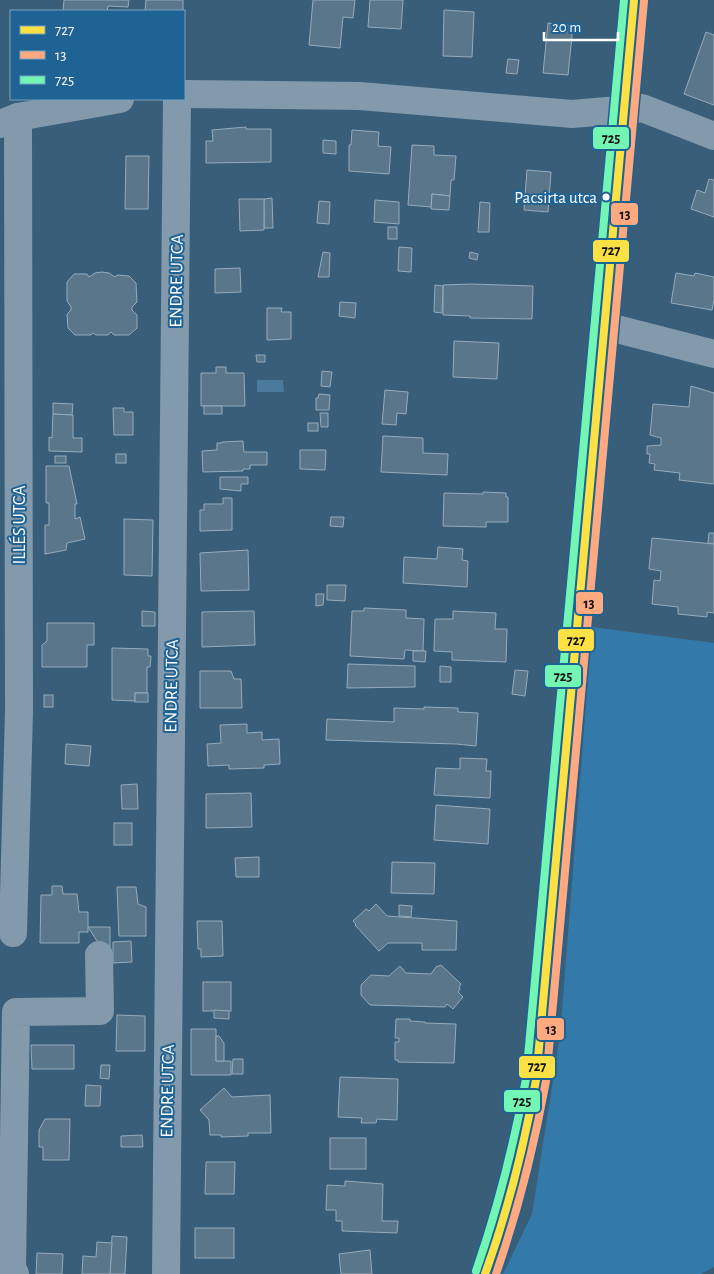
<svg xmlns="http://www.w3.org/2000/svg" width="714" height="1274" font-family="'Alegreya Sans',sans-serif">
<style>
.green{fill:#337aaa}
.water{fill:#4c7a9c}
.building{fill:#59768b;stroke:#96abba}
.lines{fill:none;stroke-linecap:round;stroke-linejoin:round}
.minor{stroke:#829aab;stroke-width:28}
.tertiary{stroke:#829aab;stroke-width:28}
.bus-1-casing{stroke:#1e6394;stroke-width:11}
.bus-2-casing{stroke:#1e6394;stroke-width:11}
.bus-3-casing{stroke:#1e6394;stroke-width:11}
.bus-1{stroke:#fbe143;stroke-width:8}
.bus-2{stroke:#ffa980;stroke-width:8}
.bus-3{stroke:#73f6b3;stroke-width:8}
.bus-dot{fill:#fff;stroke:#1e6394;stroke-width:2}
.labels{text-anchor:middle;stroke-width:4;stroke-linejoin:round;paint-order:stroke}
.bus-label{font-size:17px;fill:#fff;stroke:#1e6394;text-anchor:end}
.street-label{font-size:18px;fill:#fff;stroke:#1e6394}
.line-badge{stroke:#1e6394;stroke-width:2}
.pale-badge-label{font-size:14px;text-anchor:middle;font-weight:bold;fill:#111}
</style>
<rect width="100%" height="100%" fill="#395e79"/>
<polygon class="green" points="592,627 714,643 714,1267 701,1274 503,1274 532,1214 560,1036"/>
<polygon class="water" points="257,380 283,380 284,392 257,392"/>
<g class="building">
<polygon points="64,0 129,0 128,7 108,6 107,11 63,11"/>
<polygon points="146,0 183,0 183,11 145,11"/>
<polygon points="313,0 355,0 353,18 343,17 340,48 309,45"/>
<polygon points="370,0 403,0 401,29 368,27"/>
<polygon points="444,10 474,12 472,57 443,56"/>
<polygon points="548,23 573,26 568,75 543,73"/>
<polygon points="706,32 714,35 714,105 684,94"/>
<polygon points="508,59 519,60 517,74 506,73"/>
<polygon points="246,127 246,129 271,129 271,162 206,163 206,141 213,141 212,130"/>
<polygon points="352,130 379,132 378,146 391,147 389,174 349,171 349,145 351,145"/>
<polygon points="323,140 336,141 336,154 323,153"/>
<polygon points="412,145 434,146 434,155 456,156 454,180 451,180 450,196 432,194 431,207 408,205"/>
<polygon points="126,156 149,156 148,209 125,209"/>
<polygon points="527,170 551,172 548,212 524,210"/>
<polygon points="709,179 714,180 714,217 691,209 697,190 705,193"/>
<polygon points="432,194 450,196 449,210 431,209"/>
<polygon points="272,198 273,228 264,228 264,199"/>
<polygon points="239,199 264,199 264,230 240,231"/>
<polygon points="375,200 399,202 399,224 374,222"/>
<polygon points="319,201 330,202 329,224 317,223"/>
<polygon points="480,202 490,203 489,232 478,232"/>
<rect x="388" y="227" width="9" height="12"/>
<polygon points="399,247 412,248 411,272 398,271"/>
<polygon points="323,252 330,253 329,277 318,277"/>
<polygon points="470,252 478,254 477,260 469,258"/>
<polygon points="240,268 241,292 215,293 215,269"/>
<polygon points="102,272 109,273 115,277 117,275 129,276 136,283 137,302 132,307 132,310 137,315 137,328 129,335 114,335 111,332 108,335 96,335 93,333 91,335 75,335 68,328 67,314 71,310 71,307 67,301 67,282 74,274 87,274 89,277 95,273"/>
<polygon points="676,273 694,276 695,273 714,277 714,300 712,310 671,303"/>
<polygon points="471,284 533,286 532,319 470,318 470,316 443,315 443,285"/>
<polygon points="435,285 443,286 442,313 434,312"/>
<polygon points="340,302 356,303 355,318 339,316"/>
<polygon points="267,308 282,308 281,312 291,312 291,339 267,340"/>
<polygon points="454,341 499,343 497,379 453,377"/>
<polygon points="256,355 265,355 265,362 257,362"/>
<polygon points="216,367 226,367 226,373 244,373 245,406 201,406 201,373 216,373"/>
<polygon points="322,371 332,372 330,387 321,386"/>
<polygon points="691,386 714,393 714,484 679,480 680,473 654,470 655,464 649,463 650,454 647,454 647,446 661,445 661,438 650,435 653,404 689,407"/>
<polygon points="385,390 408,392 406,414 397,413 396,425 382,424"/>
<polygon points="319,394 330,395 329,410 316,410 316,398 318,398"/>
<polygon points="53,403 73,404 72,415 53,414"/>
<rect x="204" y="406" width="18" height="8"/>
<polygon points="113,408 124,408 124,412 133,412 133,435 114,435"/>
<polygon points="320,413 328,413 328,427 321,427"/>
<polygon points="53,414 73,415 73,438 82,438 82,452 49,451 49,437 52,438"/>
<rect x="308" y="423" width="10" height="8"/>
<polygon points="383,436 423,438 423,453 448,454 447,475 381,472"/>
<polygon points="243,441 244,452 267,452 267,465 250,465 250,469 243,469 243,471 203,472 202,451 217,450 217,443 222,443 222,442"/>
<polygon points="300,450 326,450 325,470 300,469"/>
<rect x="116" y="454" width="10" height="9"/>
<rect x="55" y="456" width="11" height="7"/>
<polygon points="46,466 69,466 77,504 75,504 75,519 80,517 85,539 67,543 66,550 45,554 45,525 49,525 49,503 46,503"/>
<polygon points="220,477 248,477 248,484 241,484 241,491 220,489"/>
<polygon points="483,492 506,493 506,497 508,497 508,522 486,522 486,527 443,526 444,493 483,494"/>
<polygon points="223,498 232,498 232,530 200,531 200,510 204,510 204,504 223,504"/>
<polygon points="331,517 344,517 343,527 330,526"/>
<polygon points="124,519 153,520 152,576 124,575"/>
<polygon points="709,533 714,533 714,544 708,543"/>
<polygon points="652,538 714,544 714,613 707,612 707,617 678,614 678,607 652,604 654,580 660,581 661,571 649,569"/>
<polygon points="438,547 463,549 462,560 468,561 467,587 403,583 404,557 437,559"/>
<polygon points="248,550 249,590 201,591 200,553"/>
<polygon points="327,585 346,585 345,601 327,600"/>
<polygon points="316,594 324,594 323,605 316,606"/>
<polygon points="364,608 406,610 406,618 424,619 423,651 405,650 404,659 350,656 352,611 364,611"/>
<polygon points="142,611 155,612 155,626 142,626"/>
<polygon points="254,611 255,645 202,647 202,612"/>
<polygon points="453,611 496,613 495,629 507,629 506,662 452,660 452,652 434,651 435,619 453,619"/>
<polygon points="47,623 94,623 94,645 87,645 87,667 42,667 42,645 47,641"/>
<polygon points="112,648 148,649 148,656 151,656 150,667 147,667 147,693 135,693 135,701 112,700"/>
<polygon points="413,651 426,651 425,662 413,661"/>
<polygon points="348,664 415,666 415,687 347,688"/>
<polygon points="440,666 451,667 451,682 440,682"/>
<polygon points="515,670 528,671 525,696 512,694"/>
<polygon points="200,671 231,671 234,679 241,679 242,708 200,708"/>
<rect x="135" y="693" width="13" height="9"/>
<rect x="44" y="695" width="9" height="12"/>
<polygon points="424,707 458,708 458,712 478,713 476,746 456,744 326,740 327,719 394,722 394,708 424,709"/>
<polygon points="247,724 247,733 262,732 262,740 279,739 280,764 264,765 264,768 229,769 229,765 208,766 207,744 221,743 220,725"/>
<polygon points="66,744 91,746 89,766 65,764"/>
<polygon points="460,758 487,759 486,771 491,771 490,798 434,795 436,768 460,769"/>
<polygon points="137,784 138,809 122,809 121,785"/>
<polygon points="251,793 252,827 206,828 206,794"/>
<polygon points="436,805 490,809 488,844 434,840"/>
<rect x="114" y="823" width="18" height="22"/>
<polygon points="259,857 259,877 236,877 235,858"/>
<polygon points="392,862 435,863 434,894 391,893"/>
<polygon points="52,886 62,886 63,894 77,894 79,912 88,912 88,932 79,932 79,943 40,943 41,895 52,895"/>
<polygon points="117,887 136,887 138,904 146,907 146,936 119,936"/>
<polygon points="376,904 387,916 457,921 456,950 422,950 422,943 388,943 379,951 355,925 356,924 353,921 366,909 369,911"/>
<polygon points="399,905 412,906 411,917 399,916"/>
<polygon points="197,921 222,921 223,956 201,957 201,949 198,949"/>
<polygon points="88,927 110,927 110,949 101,945 97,941"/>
<polygon points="131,941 132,962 113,963 113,942"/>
<polygon points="441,965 461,984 459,987 460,989 458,992 463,997 453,1009 447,1004 445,1007 370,1005 361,995 361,985 371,975 389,976 400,966 406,973 431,974 436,967"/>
<rect x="203" y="982" width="28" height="29"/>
<polygon points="214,1010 229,1011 229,1019 214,1018"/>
<polygon points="117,1015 145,1016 145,1051 116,1051"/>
<polygon points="396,1019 410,1019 410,1021 425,1022 425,1023 456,1024 454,1063 398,1062 398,1060 395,1060 395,1042 399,1042 399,1038 395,1038"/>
<polygon points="191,1029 216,1029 216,1061 231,1061 231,1075 191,1075"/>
<polygon points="216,1036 219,1036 224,1043 224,1061 216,1061"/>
<polygon points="31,1045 74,1045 74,1069 32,1069"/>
<polygon points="233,1059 243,1059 243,1074 232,1074"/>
<polygon points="101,1065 110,1065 109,1079 100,1078"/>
<polygon points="340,1077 398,1079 397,1120 377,1119 376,1123 361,1123 362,1118 338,1117"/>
<polygon points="86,1085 101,1086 100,1106 85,1106"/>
<polygon points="224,1088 232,1097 270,1095 271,1133 248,1133 248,1136 221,1137 221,1135 210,1135 209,1120 200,1110"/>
<polygon points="45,1119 70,1119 69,1160 43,1160 43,1147 39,1147 39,1130"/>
<polygon points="142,1135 143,1147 121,1147 121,1136"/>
<rect x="330" y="1138" width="36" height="31"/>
<polygon points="206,1162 235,1162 234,1194 205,1194"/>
<polygon points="345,1181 383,1184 382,1221 398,1221 397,1233 342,1231 342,1221 336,1221 336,1210 326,1210 327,1185 345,1186"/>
<rect x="195" y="1228" width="39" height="30"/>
<polygon points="112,1236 127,1237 125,1274 110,1274"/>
<polygon points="97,1242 112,1243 110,1274 82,1274 83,1256 96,1257"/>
<polygon points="370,1250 372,1274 341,1274 339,1254"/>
<polygon points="37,1253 63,1254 62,1274 36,1274"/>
</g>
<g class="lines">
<g class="minor">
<polyline points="184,94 360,96 572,114 642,108 714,136"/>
<polyline points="0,124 18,117 120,99"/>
<polyline points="605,326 714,354"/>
<polyline points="13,933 19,711 18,117"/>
<polyline points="15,1274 12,1267 16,1012 100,1011 99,955"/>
<polyline points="166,1274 177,99"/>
</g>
<path class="tertiary" d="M485,1274C509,1211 524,1146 536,1080L634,0"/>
<defs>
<path id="bus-1" d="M485,1274C508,1211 524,1146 536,1080L634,0"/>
<path id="bus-2" d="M496,1274C518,1211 534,1147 546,1081L644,1"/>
<path id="bus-3" d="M476,1271C498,1208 514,1144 526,1079L624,0"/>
</defs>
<use href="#bus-1" class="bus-1-casing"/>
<use href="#bus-2" class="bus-2-casing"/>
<use href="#bus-3" class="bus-3-casing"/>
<use href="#bus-1" class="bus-1"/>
<use href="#bus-2" class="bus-2"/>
<use href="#bus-3" class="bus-3"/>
</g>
<circle class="bus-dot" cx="606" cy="197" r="4.5"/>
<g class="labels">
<g class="bus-label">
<text x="597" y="203">Pacsirta utca</text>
</g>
<g class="street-label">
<text transform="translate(176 281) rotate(-89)" y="6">ENDRE UTCA</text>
<text transform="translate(19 525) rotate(-90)" y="6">ILLÉS UTCA</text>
<text transform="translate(171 686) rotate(-89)" y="6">ENDRE UTCA</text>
<text transform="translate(167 1091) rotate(-89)" y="6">ENDRE UTCA</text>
</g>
</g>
<g class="line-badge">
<rect x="592" y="126" width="38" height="24" rx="5" fill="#73f6b3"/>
<rect x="610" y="202" width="29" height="24" rx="5" fill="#ffa980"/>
<rect x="592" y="239" width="38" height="24" rx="5" fill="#fbe143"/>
<rect x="575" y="591" width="29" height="24" rx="5" fill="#ffa980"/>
<rect x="557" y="628" width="38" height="24" rx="5" fill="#fbe143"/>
<rect x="544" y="664" width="38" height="24" rx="5" fill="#73f6b3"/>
<rect x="536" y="1017" width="29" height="24" rx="5" fill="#ffa980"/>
<rect x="518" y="1055" width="38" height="24" rx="5" fill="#fbe143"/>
<rect x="503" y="1089" width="38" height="24" rx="5" fill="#73f6b3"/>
</g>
<g class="pale-badge-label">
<text x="611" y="143">725</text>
<text x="625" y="219">13</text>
<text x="611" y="255">727</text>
<text x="589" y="608">13</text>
<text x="576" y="645">727</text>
<text x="563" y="681">725</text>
<text x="551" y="1034">13</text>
<text x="537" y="1071">727</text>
<text x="522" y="1106">725</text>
</g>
<rect x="10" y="10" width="175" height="90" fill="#1e6394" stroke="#78a1bf"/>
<rect x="20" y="26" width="25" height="8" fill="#fbe143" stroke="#78a1bf"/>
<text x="55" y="35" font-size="15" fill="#ffffff">727</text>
<rect x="20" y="51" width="25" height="8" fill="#ffa980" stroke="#78a1bf"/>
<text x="55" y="60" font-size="15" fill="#ffffff">13</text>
<rect x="20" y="76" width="25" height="8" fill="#73f6b3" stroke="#78a1bf"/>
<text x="55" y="85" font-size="15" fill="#ffffff">725</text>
<path d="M544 32v8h74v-8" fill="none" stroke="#ffffff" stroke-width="2.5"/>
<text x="552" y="32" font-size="15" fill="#ffffff" stroke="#1e6394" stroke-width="4" paint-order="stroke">20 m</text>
</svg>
